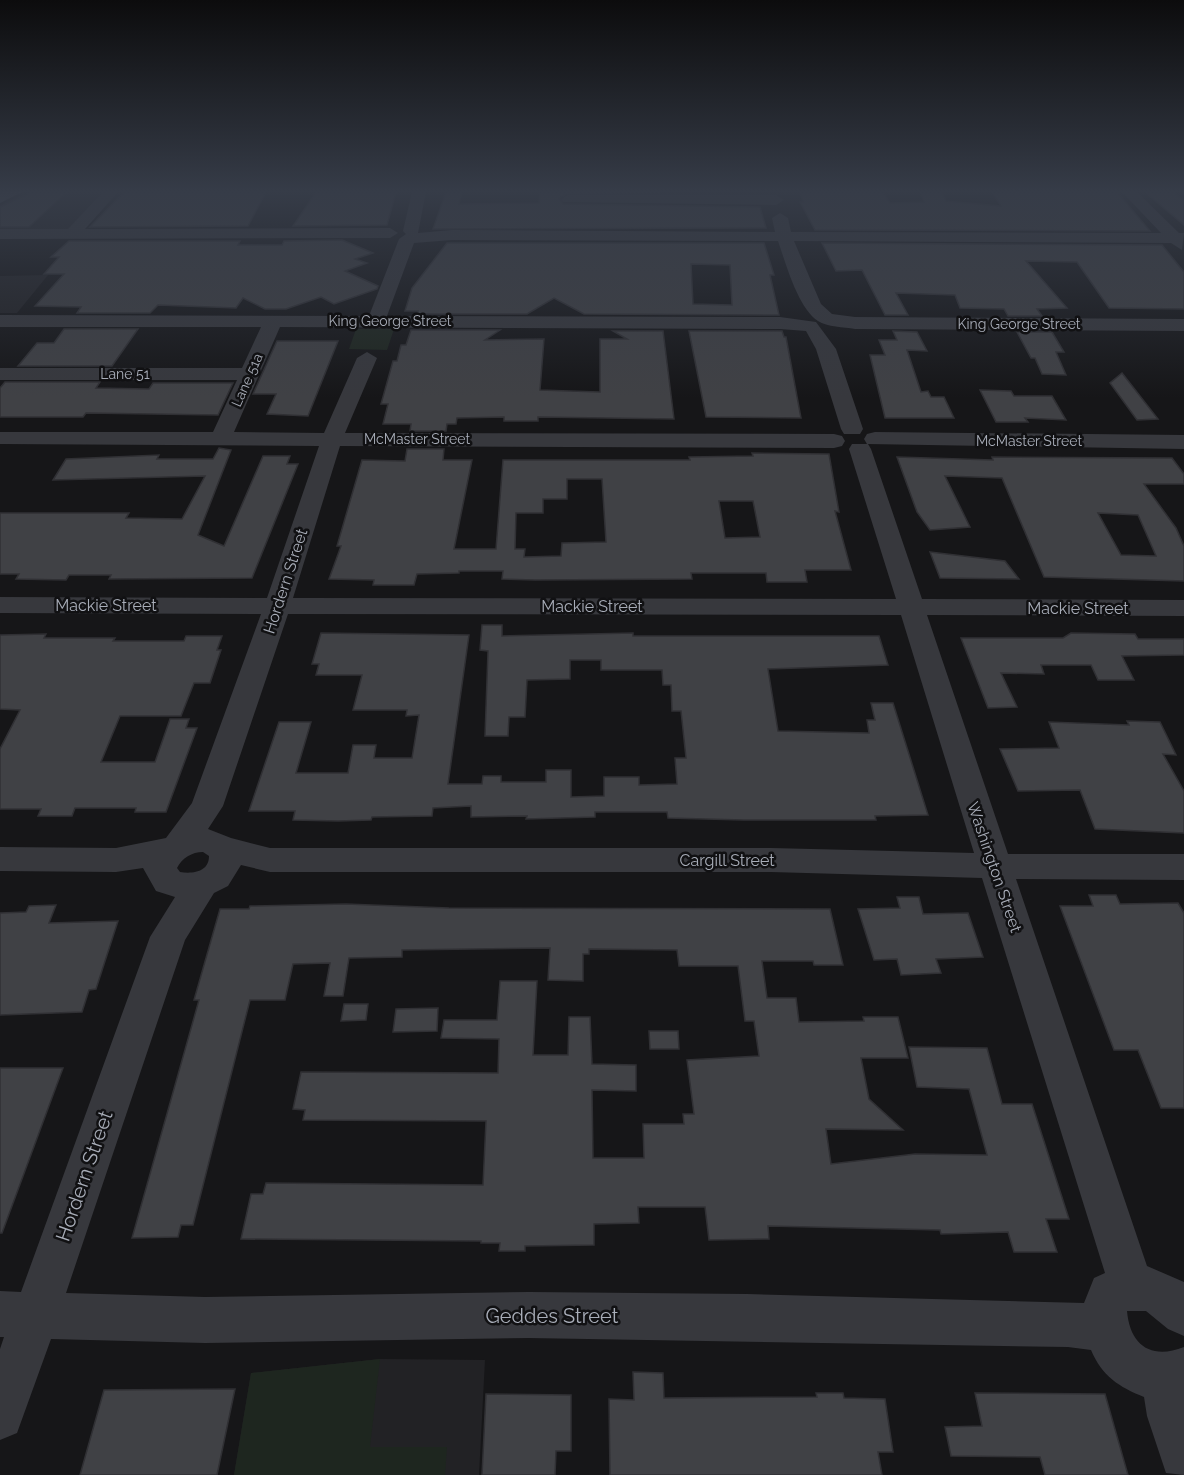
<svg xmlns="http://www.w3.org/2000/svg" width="1184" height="1475" font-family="Raleway,sans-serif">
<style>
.built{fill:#222225}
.green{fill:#1e261f}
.building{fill:#404145;stroke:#303034;stroke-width:1.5;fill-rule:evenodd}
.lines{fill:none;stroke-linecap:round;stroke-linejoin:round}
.minor{fill:#37383d;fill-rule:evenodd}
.major{fill:#53555c;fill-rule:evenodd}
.labels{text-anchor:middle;stroke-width:5;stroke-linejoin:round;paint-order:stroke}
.far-street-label{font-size:14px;fill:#a8adb8;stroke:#111113}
.street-label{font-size:16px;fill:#a8adb8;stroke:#111113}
.near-street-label{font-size:20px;fill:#a8adb8;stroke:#111113}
</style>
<rect width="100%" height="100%" fill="#161618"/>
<g class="built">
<polygon points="28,192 113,192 78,230 0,231 0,205"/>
<polygon points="48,275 17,313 0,313 0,276"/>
<polygon points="380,1359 485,1360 479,1475 234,1475 251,1373"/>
</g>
<g class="green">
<polygon points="356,329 394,329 387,350 349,349"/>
<polygon points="380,1359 370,1447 447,1447 445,1475 234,1475 251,1373"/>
</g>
<g class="building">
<polygon points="32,192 67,192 29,227 0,227 0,207"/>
<polygon points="124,192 266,192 248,226 90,227"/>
<polygon points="316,192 396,192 387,225 293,226"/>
<polygon points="446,192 462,192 459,204 539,203 540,192 659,192 568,193 559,198 563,204 760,207 766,228 433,229"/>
<polygon points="800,192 883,192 890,203 924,202 920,192 942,192 946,201 1001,206 992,192 1117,192 1150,231 815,230 800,202 803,202"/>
<polygon points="1145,192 1174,192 1184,201 1184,225"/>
<polygon points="342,240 373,253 355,259 367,263 345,271 378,286 377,289 334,304 321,297 286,309 265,309 243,298 236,308 158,305 150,313 77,313 81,307 35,306 64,274 44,274 59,257 51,257 69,241 240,241 238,245 282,245 284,241"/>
<path d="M447,243H764L774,275H770L779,315L584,314L554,298L527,314H417L418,311H405L412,288ZM691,264L730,265L732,305L693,304Z"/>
<polygon points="822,243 1162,245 1184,272 1184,309 1109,308 1077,262 1026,261 1067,308 1037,309 1042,316 1008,316 1004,309 960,308 955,295 896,293 908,315 885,315 862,270 836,271"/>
<polygon points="64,329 138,329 112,366 18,366 37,343 54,343"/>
<polygon points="411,330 500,330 485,340 544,339 540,390 600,392 600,339 627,339 613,331 663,331 674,419 538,417 538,421 504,421 504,417 457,418 456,424 447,424 446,431 410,431 411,424 383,424 388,404 381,404 393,361 397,361 401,345 406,345"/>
<polygon points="689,331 782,331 784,337 786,337 801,418 706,417"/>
<polygon points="893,331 917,332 927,351 907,350 921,392 928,391 931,397 944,397 954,418 885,418 870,355 885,355 879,340 897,340"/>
<polygon points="1017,332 1052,332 1064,352 1056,352 1066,375 1042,374 1035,358 1031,358"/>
<polygon points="277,341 338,341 308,416 267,414 276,394 253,394"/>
<polygon points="1122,373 1158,419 1137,420 1110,383"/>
<polygon points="5,382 100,382 96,388 149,389 153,383 233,383 218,415 86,413 83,417 0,417 0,388"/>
<polygon points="980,390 1011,391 1014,396 1052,396 1066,420 1025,418 1028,422 996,422"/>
<polygon points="219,448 231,450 198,535 224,546 263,456 290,456 287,464 298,464 252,578 109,579 111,575 69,575 66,580 16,579 19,574 0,574 0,513 129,513 126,518 182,519 205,476 53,480 66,459 159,455 157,459 213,459"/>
<path d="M407,449H444L443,460H472L454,549H496L503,460H690L689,457L753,456L752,453L829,454L839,512L835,511L851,570H805L807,582H767L766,573H691L692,579L535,580L502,579L503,571H459V573L417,574L414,585H373L374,580L329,579L341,546H337L362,460L405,461ZM567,479H602L606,542L562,543L561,556L524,557L525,549H515L516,513H543V499H567ZM719,501H753L760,537L725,538Z"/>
<path d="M897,457L993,460L992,457L1172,458L1184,474V484H1144L1176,528L1184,546V581L1044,577L1002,478L945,476L970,527L930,530L917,512ZM1098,513L1138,515L1156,556L1121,555Z"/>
<polygon points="930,552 1005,561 1019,579 940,578"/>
<polygon points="482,625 502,625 502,636 633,633 633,636 879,636 888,665 768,669 778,731 869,733 867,720 875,720 871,703 893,703 928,815 875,816 876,820 743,820 668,818 667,812 595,812 595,817 526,819 527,816 471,817 471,806 433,808 432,816 372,817 371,820 338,821 293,820 295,811 249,811 279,722 311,722 296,773 348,773 353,745 376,745 374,758 412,758 419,715 406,716 407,710 353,710 362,675 316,675 319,664 312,664 321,633 469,635 448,784 482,784 483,776 501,776 501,782 546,782 546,770 571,770 571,797 604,796 604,777 639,777 639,785 677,784 675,758 686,758 681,711 672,711 671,685 663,685 662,670 601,670 601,660 570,660 570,679 527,680 525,717 509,717 508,736 485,736 488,651 480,650"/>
<polygon points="1071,633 1135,634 1138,639 1184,639 1184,655 1122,656 1134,680 1098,680 1091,665 1041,665 1044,674 1001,673 1017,707 988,708 961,638 1063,638"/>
<polygon points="46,634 44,638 115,638 113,641 184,641 186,636 222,636 217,650 221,650 210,683 194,683 181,716 120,716 101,762 155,762 170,719 189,719 186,728 197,728 166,812 135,812 136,808 75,808 72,816 38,816 41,809 0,809 0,749 20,710 0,709 0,635"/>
<polygon points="1127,721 1160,722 1176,755 1163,754 1184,791 1184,833 1095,829 1080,790 1018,791 1000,749 1059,748 1049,722 1129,725"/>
<polygon points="1089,895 1116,895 1120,904 1178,903 1184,913 1184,1108 1161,1108 1138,1050 1114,1050 1060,906 1093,906"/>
<polygon points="897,897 919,897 923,914 968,913 983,957 936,959 941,973 901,975 897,959 874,960 858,909 900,908"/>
<polygon points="346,904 449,908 830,909 843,965 814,965 813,961 762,961 767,998 796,998 799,1022 864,1021 863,1017 898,1017 908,1058 861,1058 869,1099 903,1130 826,1129 831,1164 915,1154 987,1155 969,1089 917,1087 909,1047 987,1048 1002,1104 1032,1104 1069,1219 1046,1219 1057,1252 1014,1252 1008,1232 941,1234 940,1230 768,1226 769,1239 709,1240 705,1207 638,1207 639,1223 594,1224 594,1245 525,1246 525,1251 499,1251 500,1243 481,1243 481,1241 241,1239 251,1194 263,1194 266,1183 483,1185 486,1121 303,1120 305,1110 293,1109 301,1072 498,1073 499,1039 441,1038 444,1020 497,1020 500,981 537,981 533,1055 568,1055 569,1017 590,1017 592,1064 636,1065 636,1091 592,1090 593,1158 644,1158 643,1124 684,1124 683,1114 694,1114 687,1060 759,1056 754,1021 745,1021 738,966 679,966 677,950 589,949 589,954 583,954 583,981 548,980 550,948 402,950 402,957 349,958 343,996 324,996 330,963 293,964 285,1000 250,1000 193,1225 181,1225 178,1237 132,1238 199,1000 194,1000 220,909 249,909 250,906"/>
<polygon points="56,905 49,923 118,921 96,989 89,990 82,1012 0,1015 0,913 26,912 29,906"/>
<polygon points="344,1004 368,1004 366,1020 341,1021"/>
<polygon points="438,1008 437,1031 393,1032 396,1009"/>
<polygon points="649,1031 678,1031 679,1049 650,1049"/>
<polygon points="0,1068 63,1068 2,1233 0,1233"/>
<polygon points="633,1372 663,1373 664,1398 817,1397 816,1393 843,1393 844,1398 885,1399 893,1452 878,1452 882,1475 610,1475 609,1399 634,1400"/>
<polygon points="235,1389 217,1475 80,1475 104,1390"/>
<polygon points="975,1393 1105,1394 1128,1475 1045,1475 1040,1457 951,1456 945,1427 982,1426"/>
<polygon points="486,1394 571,1395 571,1451 556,1451 555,1475 482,1475"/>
</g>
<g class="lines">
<g class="minor">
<polygon points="103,192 118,192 85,229 390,228 398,233 390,238 0,239 0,229 68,229"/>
<path d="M412,192H426L418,233L452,230L775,232L772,218L780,213L788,218L791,232L1161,233L1122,192H1137L1179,233H1184L1182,250L1171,243L794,241L821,304L832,314L855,317L1184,319V331L855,329C844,327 827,327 818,321C798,308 786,264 778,241L452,240L414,243L387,316L780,317L816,322L836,349L863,429L860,434H844L841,429L816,349L806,331L780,329L280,327L234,432L324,433L357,358L367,352L377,358L345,433L834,434L842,436L845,441L842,446L834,448L340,446L293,598L896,599L849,449L852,444H868L871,449L922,599L1184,600V616L927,615L1008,854H1184V880L1016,879L1147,1266L1184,1282V1336L1168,1329L1146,1311H1127C1130,1346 1152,1360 1184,1347V1475L1166,1473L1147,1416L1144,1397C1119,1387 1102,1376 1091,1350L1068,1347L529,1338L205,1343L51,1339L17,1433L0,1440V1349L4,1337H0V1291L21,1292L150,937L175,897L156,891L143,868L116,872L0,871V847L116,848L166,838L192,803L261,614L0,613V597L267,598L319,446L0,444V432H213L237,380H0V368H242L261,327H0V315L369,316L399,239L406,234L403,231ZM288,614L901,615L974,853L771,848H270L231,838L208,829L223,806ZM203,852L209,856C209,872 193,874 180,872L177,868C182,858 192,852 203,852ZM241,865L270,872H771L982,878L1105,1273L1094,1278L1084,1303L747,1294L529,1292L205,1297L66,1293L185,940L214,893L228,886Z"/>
<polygon points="568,195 776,195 784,200 776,205 563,202 561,199"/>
<polygon points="875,432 1184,435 1184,449 867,444 864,439 867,434"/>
</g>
<polygon class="major" points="0,192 22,192 0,203"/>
</g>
<linearGradient id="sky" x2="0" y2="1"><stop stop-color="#0c0c0d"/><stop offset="0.48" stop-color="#363c48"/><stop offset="1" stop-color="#363c48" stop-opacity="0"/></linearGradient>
<rect width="1184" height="398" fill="url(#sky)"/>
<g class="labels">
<g class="far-street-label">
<text x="390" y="326">King George Street</text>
<text x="1019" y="329">King George Street</text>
<text x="125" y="379">Lane 51</text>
<text transform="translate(247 380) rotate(-66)" y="5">Lane 51a</text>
<text x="417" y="444">McMaster Street</text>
<text x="1029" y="446">McMaster Street</text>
</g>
<g class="street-label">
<text transform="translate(285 581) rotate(-72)" y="6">Hordern Street</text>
<text x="106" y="611">Mackie Street</text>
<text x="592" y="612">Mackie Street</text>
<text x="1078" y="614">Mackie Street</text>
<text x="727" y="866">Cargill Street</text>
<text transform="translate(995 867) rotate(71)" y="6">Washington Street</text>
</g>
<g class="near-street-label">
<text transform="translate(84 1176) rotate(-71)" y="7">Hordern Street</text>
<text x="552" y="1323">Geddes Street</text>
</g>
</g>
</svg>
